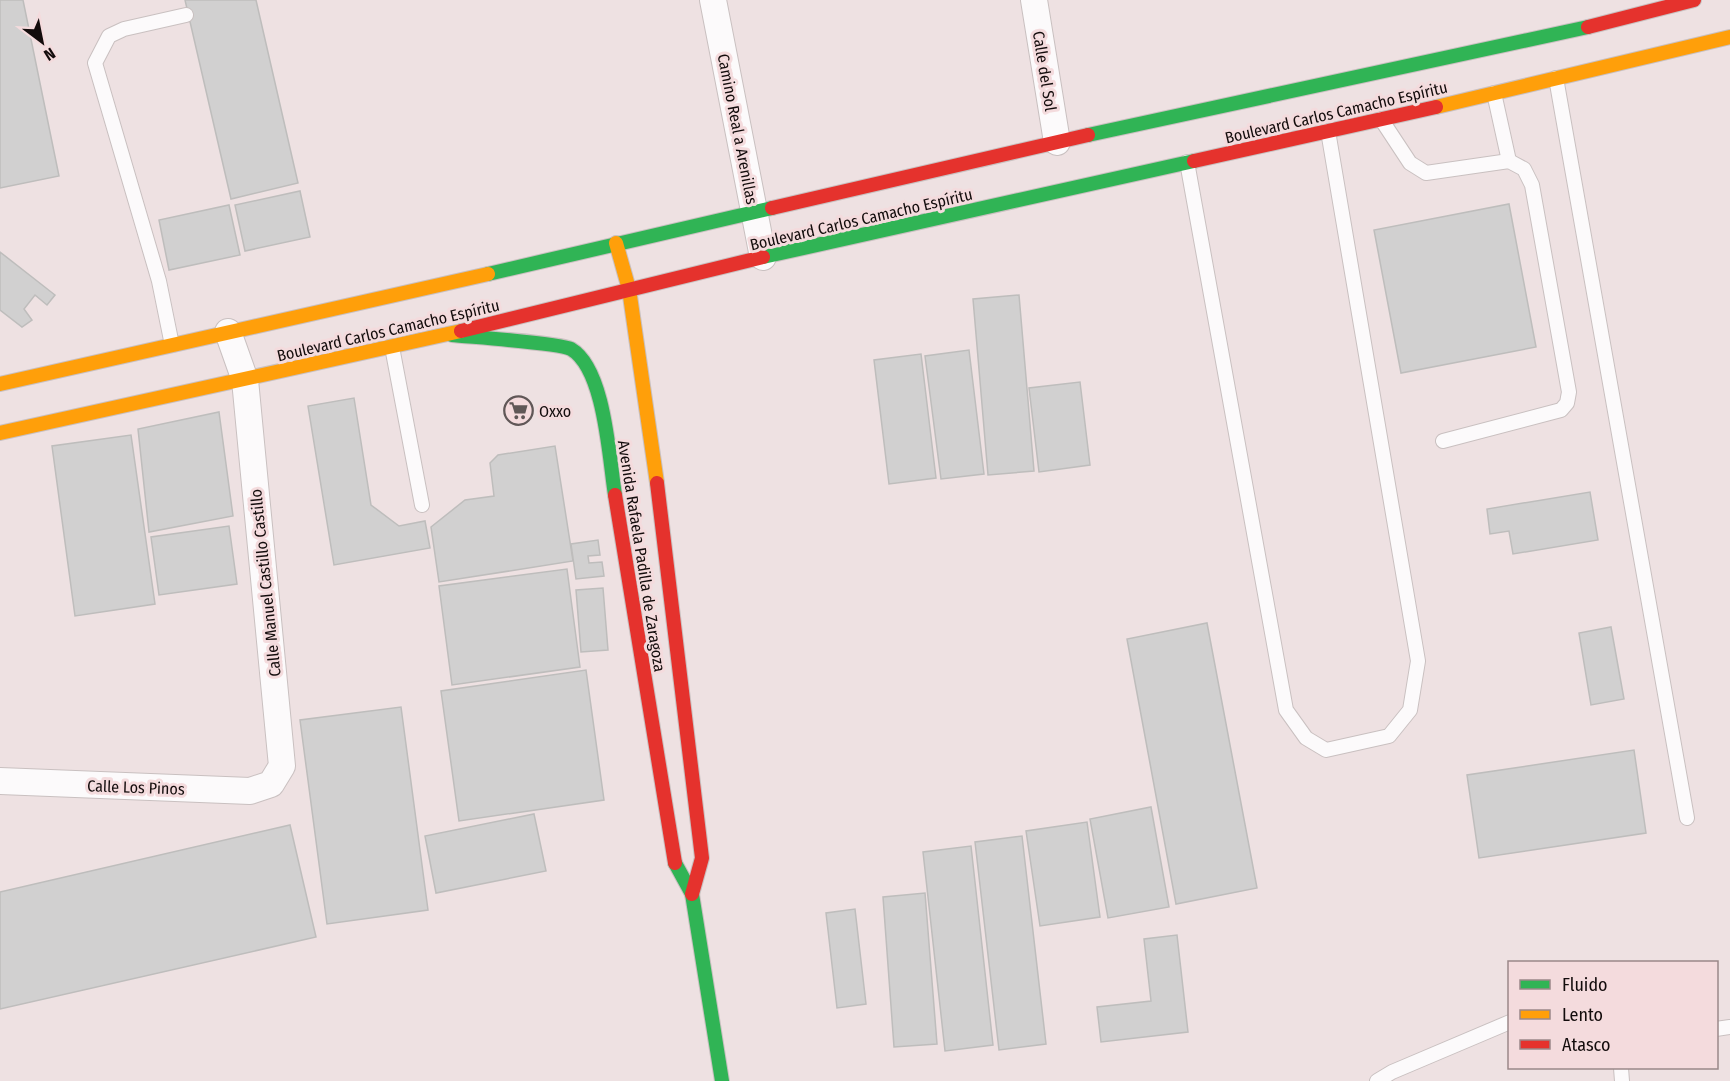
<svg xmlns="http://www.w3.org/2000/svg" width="1730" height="1081" font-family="'Fira Sans Condensed',sans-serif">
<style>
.building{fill:#d1d0d0;stroke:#bebdbc;stroke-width:1.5}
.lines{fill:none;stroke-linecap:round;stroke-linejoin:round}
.lane-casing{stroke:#c9c0c0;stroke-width:16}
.street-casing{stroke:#c9c0c0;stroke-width:28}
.fast-casing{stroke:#c9c0c0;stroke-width:16}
.slow-casing{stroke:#c9c0c0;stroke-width:16}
.jam-casing{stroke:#c9c0c0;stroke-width:16}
.lane{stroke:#fcfafb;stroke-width:14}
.street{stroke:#fcfafb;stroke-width:26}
.fast{stroke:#30b455;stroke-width:14}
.slow{stroke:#ff9f0a;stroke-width:14}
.jam{stroke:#e5322d;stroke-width:14}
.labels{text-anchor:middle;stroke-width:6;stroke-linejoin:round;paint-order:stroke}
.street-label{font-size:16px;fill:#130c0c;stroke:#f4dbdd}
.poi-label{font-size:16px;fill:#130c0c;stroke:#f4dbdd;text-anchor:start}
</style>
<rect width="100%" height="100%" fill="#eee1e2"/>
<g class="building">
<polygon points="0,0 23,0 59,176 0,188"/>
<polygon points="185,0 256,0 298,183 231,199"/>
<polygon points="300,191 310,237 245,251 235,205"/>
<polygon points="1509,204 1536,347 1401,373 1374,230"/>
<polygon points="229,205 240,255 169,270 159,220"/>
<polygon points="0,252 55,295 47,305 35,295 24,309 32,320 22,327 0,310"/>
<polygon points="1019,295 1034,471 988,475 973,299"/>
<polygon points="969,350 984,474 941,479 925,356"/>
<polygon points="921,354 936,478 889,484 874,360"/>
<polygon points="1080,382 1090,465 1039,472 1029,388"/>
<polygon points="354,398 371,505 399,526 425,521 430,548 334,565 308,406"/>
<polygon points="219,412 233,516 149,532 138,429"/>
<polygon points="131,435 155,604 75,616 52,446"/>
<polygon points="555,446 573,561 439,582 431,527 465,500 494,496 490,463 498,455"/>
<polygon points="1590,492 1598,540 1513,554 1509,531 1490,534 1487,509"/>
<polygon points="229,526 237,584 159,595 151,537"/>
<polygon points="598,540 600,555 588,556 589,563 602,562 604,576 576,579 571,544"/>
<polygon points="567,569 580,667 452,685 439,586"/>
<polygon points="603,588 608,650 581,652 576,590"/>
<polygon points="1207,623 1257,888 1176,904 1127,639"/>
<polygon points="1611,627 1624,699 1591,705 1579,633"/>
<polygon points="586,670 604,800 459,821 441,691"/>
<polygon points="401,707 428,910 327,924 300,720"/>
<polygon points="1634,750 1646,833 1479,858 1467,775"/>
<polygon points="1151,807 1169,907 1108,918 1090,819"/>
<polygon points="534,814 546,871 436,893 425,836"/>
<polygon points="1087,822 1100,917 1040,926 1026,831"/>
<polygon points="290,825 316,937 0,1009 0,892"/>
<polygon points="1022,836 1046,1044 999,1050 975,842"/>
<polygon points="971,846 993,1045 945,1051 923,852"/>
<polygon points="925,893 937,1044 894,1047 883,897"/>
<polygon points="855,909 866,1004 837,1008 826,913"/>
<polygon points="1177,935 1188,1032 1101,1042 1097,1007 1151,1001 1144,939"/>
</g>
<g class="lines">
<defs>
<g id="lane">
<polyline points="1556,78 1687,818"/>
<polyline points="1494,93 1509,161"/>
<polyline points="1381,119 1410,163 1426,173 1509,161 1524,169 1532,185 1569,392 1567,403 1561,410 1443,441"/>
<polyline points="1187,162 1286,710 1306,738 1326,750 1389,736 1410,710 1418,661 1328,131"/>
<polyline points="172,345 159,281 95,63 109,36 124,29 186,15"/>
<polyline points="392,347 422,505"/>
<polyline points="1716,1029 1730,1027"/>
<polyline points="1621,1068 1622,1081"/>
<polyline points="1377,1081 1392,1072 1510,1022"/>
</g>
<g id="street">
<polyline points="713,0 763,257"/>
<polyline points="1034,0 1057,142"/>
<polyline points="0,781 250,791 271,784 282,766 245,380 228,332"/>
</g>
<g id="fast">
<polyline points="1088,135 1588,27"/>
<polyline points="763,257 1194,161"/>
<polyline points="488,274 772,208"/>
<path d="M452,335C471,337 560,343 571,349C605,369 609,458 615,495"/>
<polyline points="675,863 692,894 722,1081"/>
</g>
<g id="slow">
<polyline points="1436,107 1730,37"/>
<polyline points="616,243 629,289 657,483"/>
<polyline points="0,384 488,274"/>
<polyline points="0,433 461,331"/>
</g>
<g id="jam">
<polyline points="1588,27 1694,0"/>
<polyline points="1194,161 1436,107"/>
<polyline points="772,208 1088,135"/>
<polyline points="461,331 763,257"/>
<polyline points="657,483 702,858 692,894"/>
<polyline points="615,495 675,863"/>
</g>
</defs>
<use href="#lane" class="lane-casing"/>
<use href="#street" class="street-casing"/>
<use href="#fast" class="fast-casing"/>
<use href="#slow" class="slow-casing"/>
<use href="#jam" class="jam-casing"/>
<use href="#lane" class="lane"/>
<use href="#street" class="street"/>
<use href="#fast" class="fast"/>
<use href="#slow" class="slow"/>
<use href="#jam" class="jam"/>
</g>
<defs>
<symbol id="supermarket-ring" viewBox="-11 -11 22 22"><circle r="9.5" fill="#f4dbdd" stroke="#605757" stroke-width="1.5"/><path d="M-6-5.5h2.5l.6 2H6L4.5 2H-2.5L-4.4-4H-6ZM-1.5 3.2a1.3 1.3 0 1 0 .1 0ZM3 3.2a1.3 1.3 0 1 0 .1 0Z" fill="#605757"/></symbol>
</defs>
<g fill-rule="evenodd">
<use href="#supermarket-ring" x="502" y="394" width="33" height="33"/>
</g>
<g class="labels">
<g class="street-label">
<text transform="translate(1045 71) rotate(81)" y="6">Calle del Sol</text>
<text transform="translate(1336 112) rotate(-13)" y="6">Boulevard Carlos Camacho Espíritu</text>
<text transform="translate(738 129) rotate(79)" y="6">Camino Real a Arenillas</text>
<text transform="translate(861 219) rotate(-13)" y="6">Boulevard Carlos Camacho Espíritu</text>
<text transform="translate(388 330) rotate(-13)" y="6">Boulevard Carlos Camacho Espíritu</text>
<text transform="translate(642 556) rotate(81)" y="6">Avenida Rafaela Padilla de Zaragoza</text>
<text transform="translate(265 583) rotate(-96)" y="6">Calle Manuel Castillo Castillo</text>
<text transform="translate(136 787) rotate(2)" y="6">Calle Los Pinos</text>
</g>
<g class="poi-label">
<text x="539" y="417">Oxxo</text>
</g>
</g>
<rect x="1508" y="961" width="210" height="108" fill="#f4dbdd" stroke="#9a8889" stroke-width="1.5"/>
<rect x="1520" y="980" width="30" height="9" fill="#30b455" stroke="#9a8889" stroke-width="1.5"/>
<text x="1562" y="991" font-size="18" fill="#130c0c">Fluido</text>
<rect x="1520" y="1010" width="30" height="9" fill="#ff9f0a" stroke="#9a8889" stroke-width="1.5"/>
<text x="1562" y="1021" font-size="18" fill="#130c0c">Lento</text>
<rect x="1520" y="1040" width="30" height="9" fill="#e5322d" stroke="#9a8889" stroke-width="1.5"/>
<text x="1562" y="1051" font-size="18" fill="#130c0c">Atasco</text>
<g transform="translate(42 42) rotate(148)" stroke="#f4dbdd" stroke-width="4.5" paint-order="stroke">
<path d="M0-4.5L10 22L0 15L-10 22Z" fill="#130c0c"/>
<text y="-9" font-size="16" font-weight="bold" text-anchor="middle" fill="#130c0c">N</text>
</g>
</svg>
